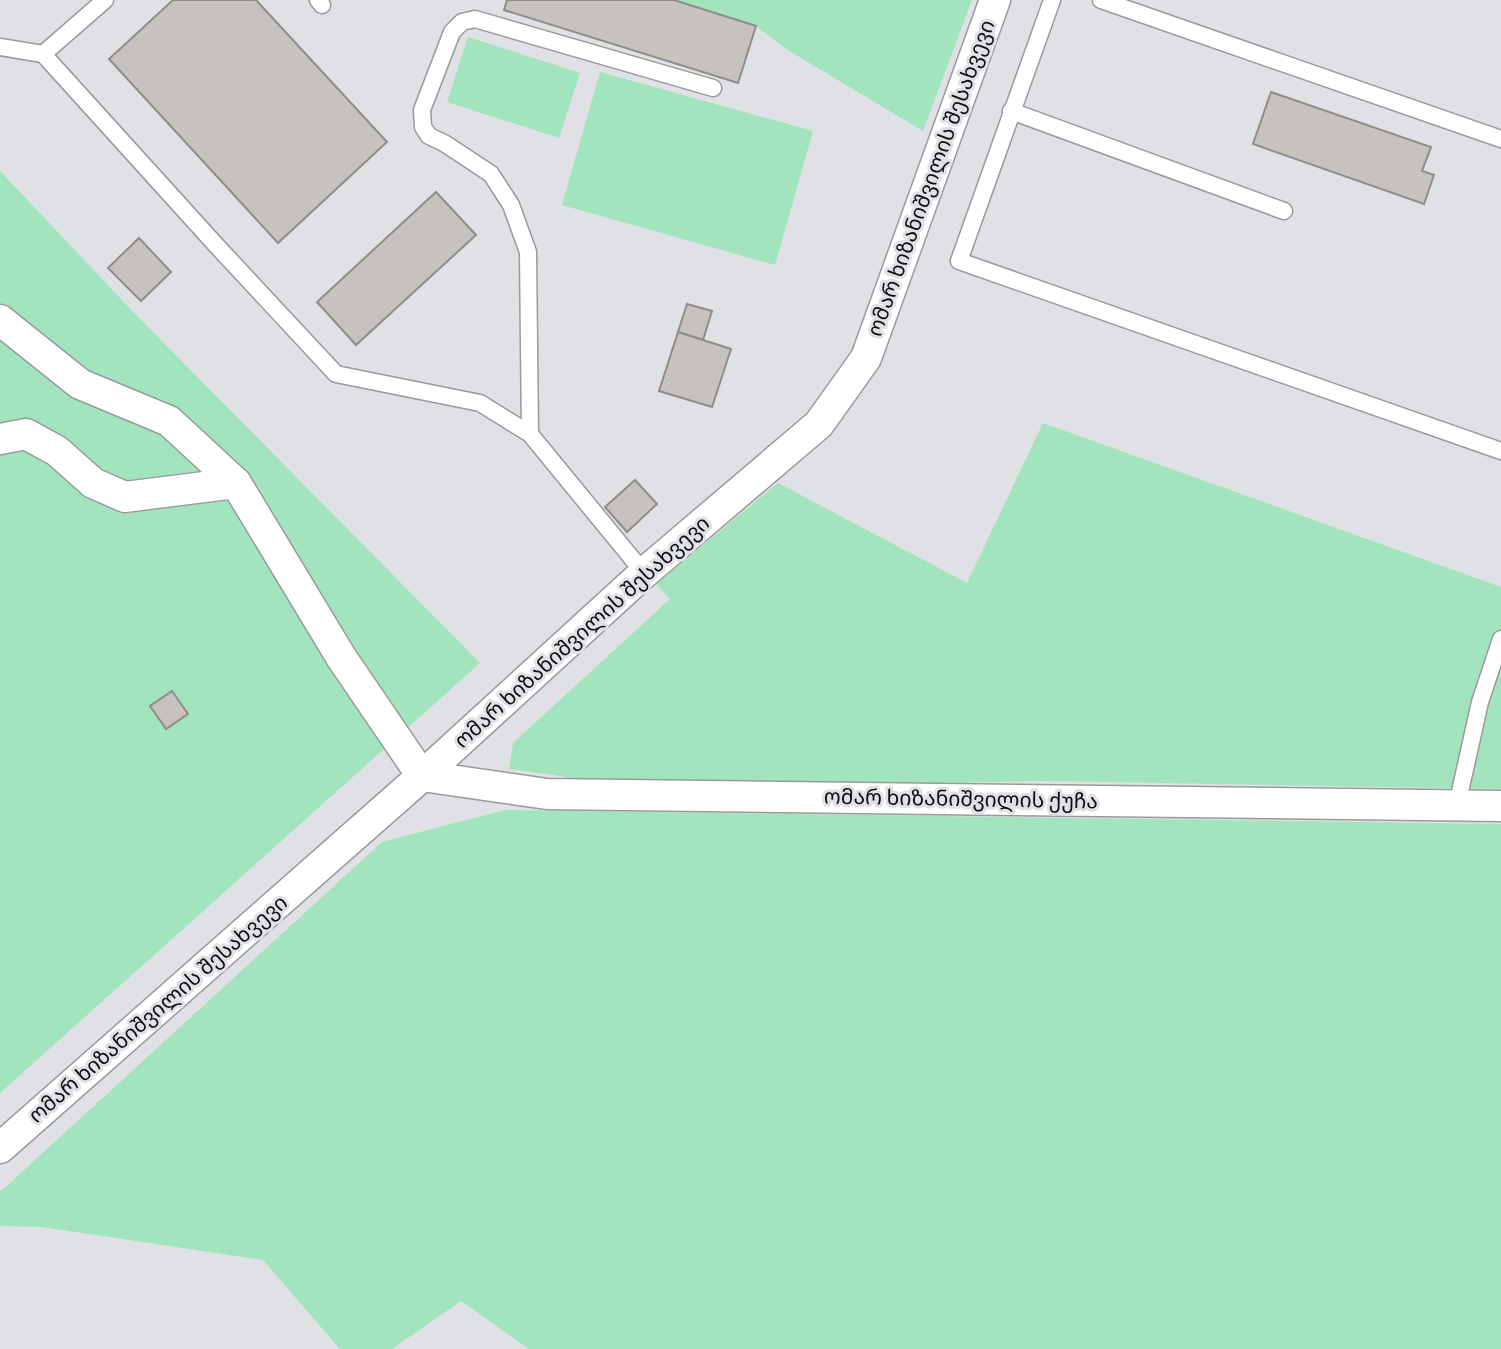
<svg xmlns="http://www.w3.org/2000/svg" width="1501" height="1349" font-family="'Titillium Web','Noto Sans Georgian',sans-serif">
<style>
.green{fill:#a2e4be}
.building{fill:#c6c2bf;stroke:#908c8a;stroke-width:2}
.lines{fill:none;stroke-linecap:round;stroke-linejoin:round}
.service-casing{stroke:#989a9e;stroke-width:19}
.minor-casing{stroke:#989a9e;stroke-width:33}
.service{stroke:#fff;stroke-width:16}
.minor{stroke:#fff;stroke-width:30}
.labels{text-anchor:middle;stroke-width:6;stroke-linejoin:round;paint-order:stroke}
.street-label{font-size:21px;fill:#0f0f11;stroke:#dfe1e5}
</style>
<rect width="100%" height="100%" fill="#dfe1e5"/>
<g class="green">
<polygon points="674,0 972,0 923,131 786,49 756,26"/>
<polygon points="468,37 580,73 559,138 447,102"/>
<polygon points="600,72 813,131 775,265 562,205"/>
<polygon points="0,171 139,318 480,663 0,1093"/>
<polygon points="1043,423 1501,587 1501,789 1049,781 647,788 509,769 513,743 670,599 656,584 778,483 967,583"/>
<polygon points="505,810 1501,824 1501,1349 529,1349 461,1301 392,1349 340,1349 263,1260 42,1227 0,1226 0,1192 382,842"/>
</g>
<g class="building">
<polygon points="173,0 256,0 387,142 278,243 109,59"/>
<polygon points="507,0 674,0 756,26 738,83 504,10"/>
<polygon points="1271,92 1431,147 1422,171 1434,175 1424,204 1253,144"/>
<polygon points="436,192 476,235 356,345 317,302"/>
<polygon points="139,238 171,272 141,301 108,268"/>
<polygon points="687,304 712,311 703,340 678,332"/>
<polygon points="678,332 731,349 712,407 659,391"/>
<polygon points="635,480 657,504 627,532 605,507"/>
<polygon points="172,691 188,714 166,729 150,706"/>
</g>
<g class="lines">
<defs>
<g id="service">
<polyline points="318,0 322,5"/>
<polyline points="1052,0 959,261 1501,451"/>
<polyline points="1101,0 1501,139"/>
<polyline points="0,47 43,54 105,0"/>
<polyline points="43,54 215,244 336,374 480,403 530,434 644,573"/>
<polyline points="1011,111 1284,211"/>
<polyline points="530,434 528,252 511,205 491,174 444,143 429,136 423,127 422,110 452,32 462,22 475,19 713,88"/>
<polyline points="1457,805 1480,702 1501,639"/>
</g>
<g id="minor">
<polyline points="0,320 80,384 169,421 236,483 341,657 422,776 547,794 1501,806"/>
<polyline points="0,439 26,434 57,451 93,483 125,497 236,483"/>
<polyline points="0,1148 422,776 644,573 819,424 866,358 995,0"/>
</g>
</defs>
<use href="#service" class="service-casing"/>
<use href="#minor" class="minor-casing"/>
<use href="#service" class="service"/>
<use href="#minor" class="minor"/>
</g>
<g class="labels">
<g class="street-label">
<text transform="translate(931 178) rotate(-70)" y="7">ომარ ხიზანიშვილის შესახვევი</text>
<text transform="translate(582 632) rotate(-42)" y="7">ომარ ხიზანიშვილის შესახვევი</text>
<text transform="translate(961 799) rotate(1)" y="7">ომარ ხიზანიშვილის ქუჩა</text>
<text transform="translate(158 1009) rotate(-41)" y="7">ომარ ხიზანიშვილის შესახვევი</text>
</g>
</g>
</svg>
